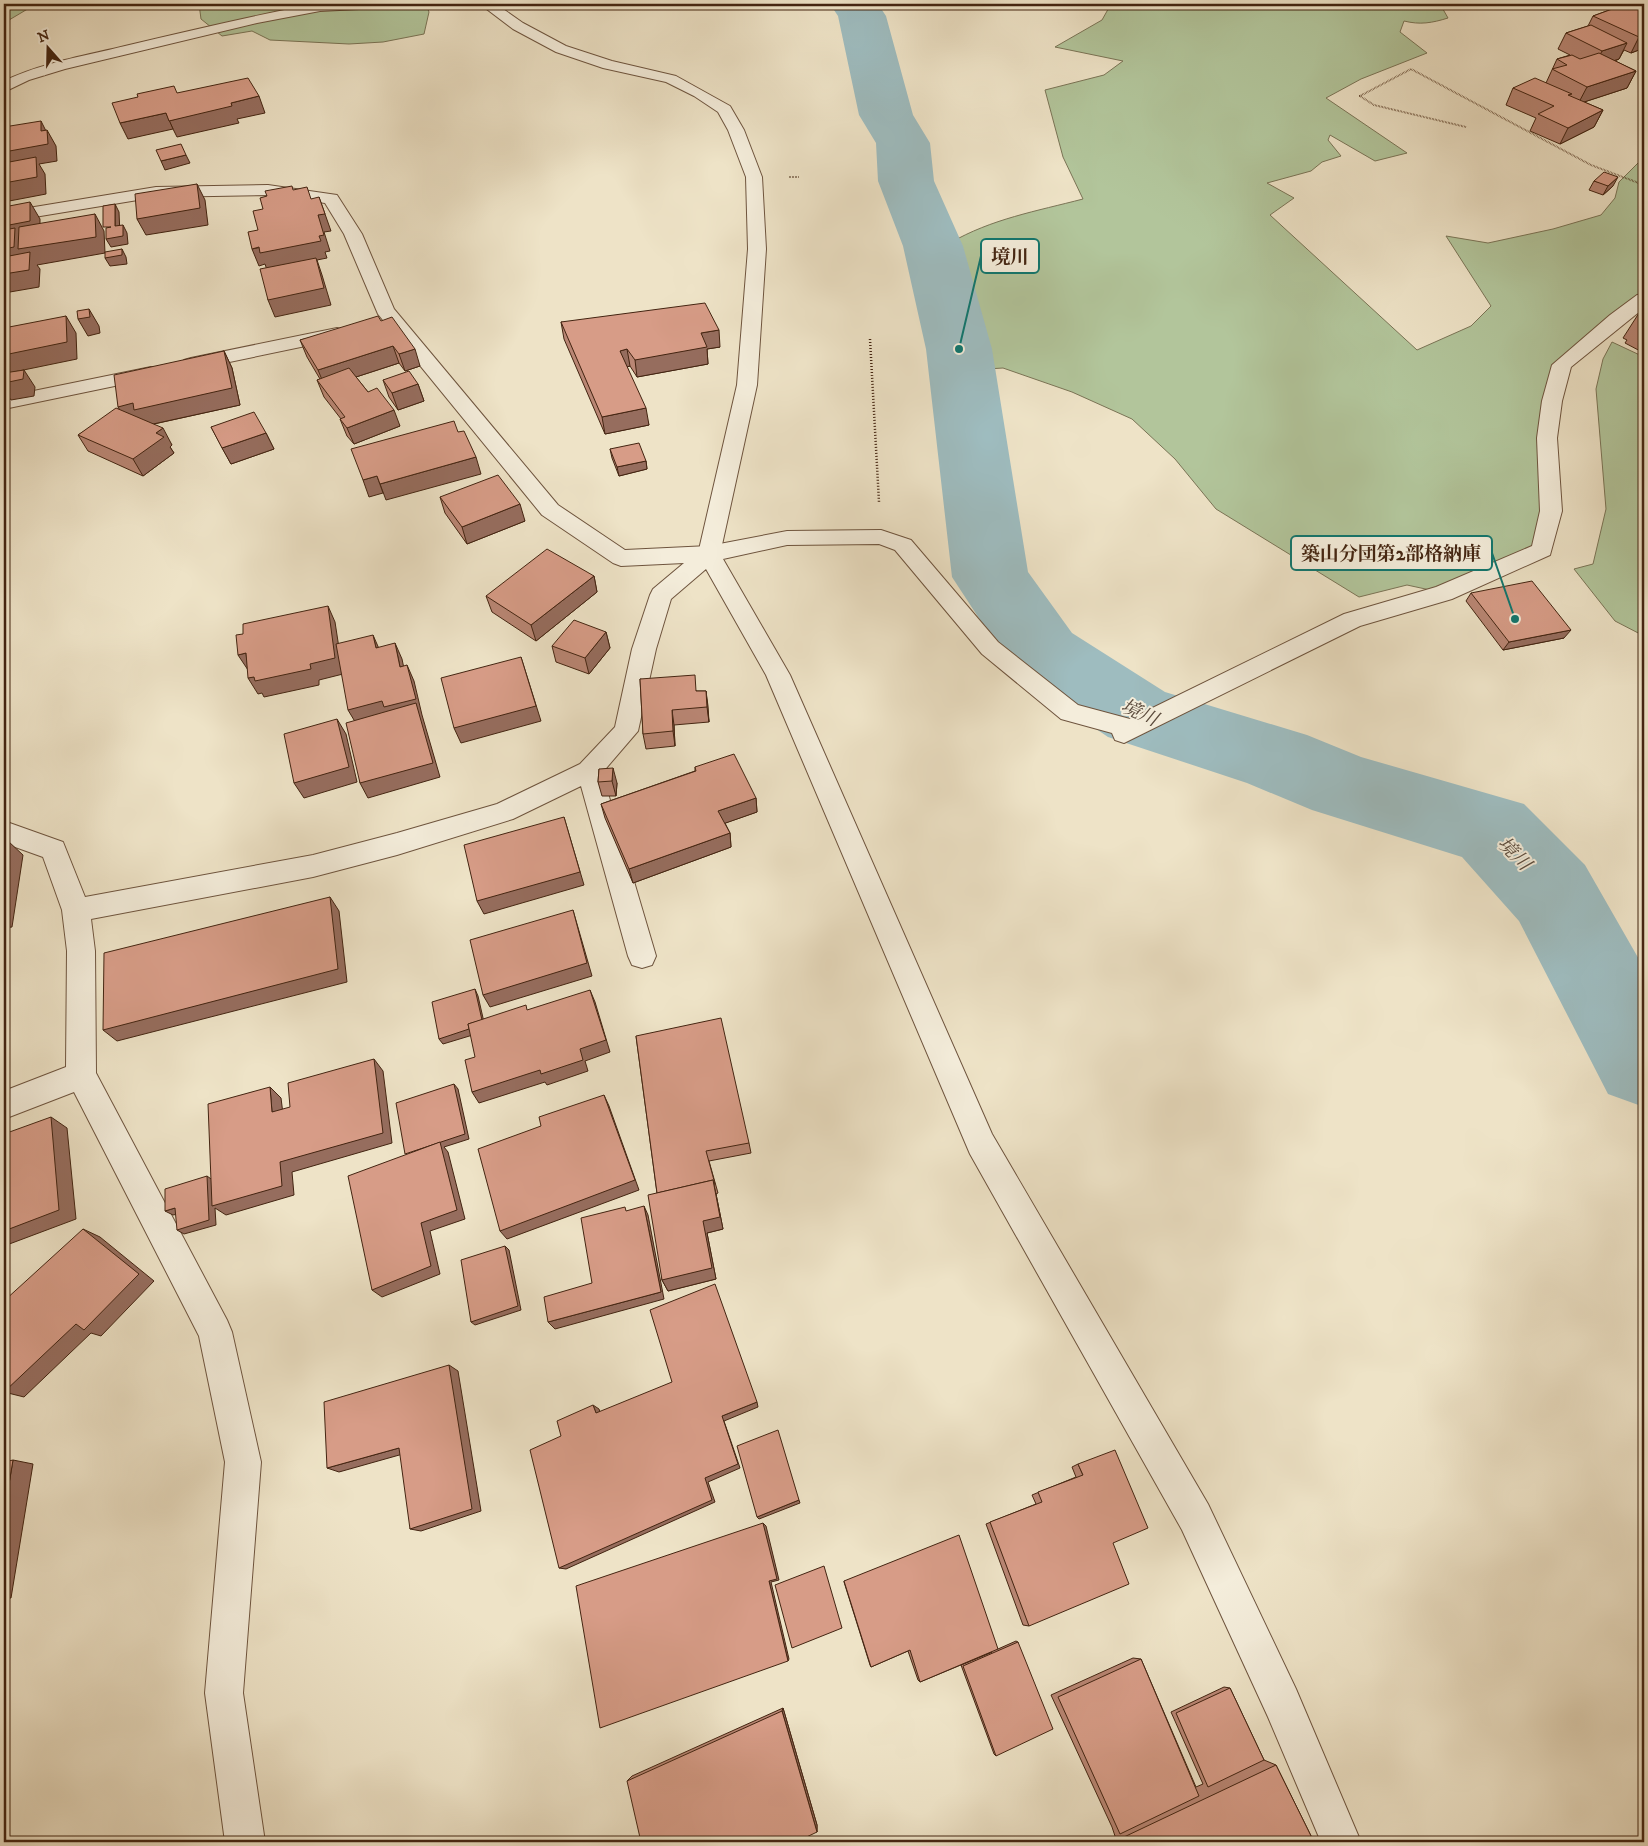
<svg xmlns="http://www.w3.org/2000/svg" width="1648" height="1846" font-family="'IM FELL DW Pica','Noto Serif JP',serif">
<style>
.green{fill:#b2c59b;stroke:#7a7456}
.lines{fill:none;stroke-linecap:round;stroke-linejoin:round}
.river{fill:#9ebcbf;fill-rule:evenodd}
.service-casing{stroke:#6e543e;stroke-width:2}
.minor-casing{stroke:#6e543e;stroke-width:2}
.tertiary-casing{stroke:#6e543e;stroke-width:2}
.path-far1{stroke:#432411;stroke-width:2;stroke-dasharray:0.5 1;stroke-linecap:butt}
.path{stroke:#432411;stroke-width:2.5;stroke-dasharray:1 2;stroke-linecap:butt}
.service{fill:#f4eddb;fill-rule:evenodd}
.minor{fill:#f4eddb;fill-rule:evenodd}
.tertiary{fill:#f4eddb;fill-rule:evenodd}
.wall{fill:#b98674;stroke:#432411}
.shaded-wall{fill:#966d5e;stroke:#432411}
.building{fill:#d79c87;stroke:#432411}
.labels{text-anchor:middle;stroke-width:4;stroke-linejoin:round;paint-order:stroke}
.water-label{font-size:19px;font-style:italic;fill:#5a4a3c;stroke:#f4eddb}
.leader{fill:none;stroke:#0f766e;stroke-width:2}
.callout-dot{fill:#0f766e;stroke:#f4eddb;stroke-width:2}
.callout{fill:#f4eddb;stroke:#0f766e;stroke-width:2}
.callout-label{font-size:19px;text-anchor:middle;font-weight:bold;fill:#432411}
</style>
<rect width="100%" height="100%" fill="#eee3c7"/>
<filter id="stains"><feTurbulence type="fractalNoise" baseFrequency=".004" numOctaves="4"/><feColorMatrix values="0 0 0 0 .2 0 0 0 0 .09 0 0 0 0 .02 0 0 0 .5 -.17"/></filter>
<radialGradient id="worn" r=".72"><stop offset=".6" stop-color="#630" stop-opacity="0"/><stop offset="1" stop-color="#630" stop-opacity=".3"/></radialGradient>
<g class="green">
<polygon points="4,4 36,4 4,23"/>
<polygon points="199,4 426,4 429,12 424,34 383,42 349,44 270,40 252,31 222,36 201,19"/>
<path d="M1111,4H1440L1448,18C1432,23 1420,25 1404,21L1400,32L1427,53L1361,79L1326,98L1407,153L1375,161L1330,135L1328,140L1341,156L1322,162L1311,171L1267,183L1294,198L1270,215L1417,350L1471,326L1491,306L1446,236L1488,243L1553,229L1601,215L1615,198L1619,182L1644,157V299L1617,319L1562,365L1542,550L1444,593L1407,585L1359,597L1216,509L1175,459L1132,419L1072,392L1003,368L971,370L964,336L948,289L947,256L950,243C991,219 1037,211 1083,199L1063,157L1045,90L1104,75L1123,61L1055,47L1102,20Z"/>
<polygon points="1612,342 1644,357 1644,636 1615,621 1574,569 1593,564 1606,509 1596,389 1603,359"/>
</g>
<g class="lines">
<polygon class="river" points="830,4 878,4 886,16 913,115 930,143 934,181 963,246 992,349 1028,572 1072,633 1165,692 1307,735 1361,757 1524,804 1585,865 1644,968 1644,1107 1608,1094 1519,921 1462,857 1312,810 1247,783 1108,737 1016,675 952,577 926,349 903,246 878,181 876,143 859,115 838,16"/>
<defs>
<g id="service">
<polygon points="337,328 344,330 346,334 344,338 191,370 184,368 181,364 184,360 191,358"/>
<polygon points="151,367 158,369 161,373 158,377 4,409 4,397"/>
</g>
<g id="minor">
<path d="M315,4H385L378,8L320,11L257,23L65,69L29,80L4,92V81C41,63 84,56 125,46C188,31 251,16 315,4Z"/>
<polygon points="268,185 337,195 362,234 394,309 558,505 625,550 709,546 787,531 881,530 911,540 998,642 1078,705 1130,719 1344,614 1436,587 1532,546 1540,511 1537,438 1542,401 1552,365 1610,315 1637,295 1644,294 1644,308 1571,367 1562,401 1557,438 1562,511 1550,555 1452,599 1360,626 1124,743 1115,740 1112,733 1061,719 982,654 895,550 879,544 787,545 723,559 790,675 992,1134 1208,1504 1296,1689 1361,1842 1321,1842 1268,1717 1182,1530 970,1154 766,675 706,569 671,599 656,649 638,731 602,773 656,956 652,965 642,968 632,965 628,956 581,786 513,819 397,855 313,877 91,919 95,951 96,1073 227,1320 232,1332 261,1462 243,1693 265,1842 225,1842 205,1693 225,1462 199,1336 74,1092 4,1119 4,1091 66,1067 67,951 62,910 43,857 4,843 4,821 63,842 85,897 313,855 397,833 497,804 580,764 615,727 632,649 650,595 653,589 684,563 621,566 613,563 542,515 378,314 344,234 325,203 268,195 156,197 4,222 4,212 156,187"/>
</g>
<polygon id="tertiary" points="480,4 496,4 523,23 566,46 612,61 676,76 730,106 744,130 762,177 766,249 757,385 720,554 717,559 709,562 701,559 698,554 737,385 748,249 746,177 728,130 718,112 694,96 666,82 603,68 556,52 513,29"/>
</defs>
<use href="#service" class="service-casing"/>
<use href="#minor" class="minor-casing"/>
<use href="#tertiary" class="tertiary-casing"/>
<g class="path-far1">
<polyline points="1466,127 1374,105 1360,96 1411,69 1591,165 1644,185"/>
<polyline points="789,177 799,177"/>
</g>
<polyline class="path" points="870,339 879,502"/>
<use href="#service" class="service"/>
<use href="#minor" class="minor"/>
<use href="#tertiary" class="tertiary"/>
</g>
<g class="wall">
<polygon points="1626,4 1644,4 1644,48 1631,53 1624,50 1619,59 1615,61 1636,71 1627,88 1584,102 1603,110 1594,127 1560,144 1530,131 1536,118 1506,105 1513,88 1546,83 1557,59 1570,55 1558,49 1566,33 1588,26 1593,16"/>
<polygon points="1594,181 1613,186 1603,195 1589,190"/>
<polygon points="1644,310 1644,353 1625,343 1627,340 1623,338 1639,313"/>
<polygon points="381,321 420,366 405,371 399,363 356,377 368,392 400,426 354,444 347,436 340,419 341,419 324,397 317,380 320,379 307,357 300,340"/>
<polygon points="561,322 720,347 707,349 708,364 637,377 630,366 627,367 649,425 605,434 564,339"/>
<polygon points="224,351 232,368 240,405 154,424 172,445 170,447 174,453 143,476 88,451 78,435 119,409"/>
<polygon points="383,380 418,384 424,401 398,410 389,397"/>
<polygon points="211,427 266,433 274,449 231,464"/>
<polygon points="610,449 646,461 647,469 619,476 612,458"/>
<polygon points="440,497 525,521 467,544 445,513"/>
<polygon points="594,576 597,592 536,641 492,612 486,596"/>
<polygon points="1471,593 1564,638 1503,650 1466,601"/>
<polygon points="606,632 610,648 589,674 556,662 552,646"/>
<polygon points="640,679 697,691 706,691 709,722 674,725 675,746 646,749 643,734"/>
<polygon points="695,767 756,798 757,812 725,823 730,833 731,847 633,883 605,818 601,804 695,771"/>
<polygon points="599,769 617,783 616,796 602,796 598,782"/>
<polygon points="636,1036 749,1143 751,1153 709,1161 718,1193 716,1194 723,1229 707,1233 716,1279 668,1291 662,1280 657,1193"/>
<polygon points="1078,1464 1113,1543 1029,1626 1023,1625 986,1524 1036,1504 1032,1495 1076,1477 1072,1467"/>
<polygon points="844,1581 998,1649 1016,1641 1018,1642 996,1756 994,1754 961,1665 992,1652 920,1682 918,1680 908,1651 871,1667 870,1665 844,1582"/>
<polygon points="1133,1658 1141,1659 1196,1787 1203,1784 1171,1712 1224,1687 1230,1688 1264,1760 1276,1765 1314,1842 1117,1842 1112,1827 1051,1695"/>
<polygon points="783,1708 817,1825 817,1832 627,1781 632,1776"/>
</g>
<g class="shaded-wall">
<polygon points="449,4 456,4 456,6 450,7"/>
<polygon points="1644,35 1644,48 1631,53 1639,37"/>
<polygon points="1627,43 1619,59 1594,67 1602,51"/>
<polygon points="1636,71 1627,88 1578,104 1587,87"/>
<polygon points="259,96 265,113 237,119 239,123 177,137 169,121 231,103"/>
<polygon points="1603,110 1594,127 1560,144 1568,128"/>
<polygon points="166,113 173,129 128,139 120,123"/>
<polygon points="41,121 47,133 47,130 56,146 57,161 39,164 45,174 46,194 4,202 4,152"/>
<polygon points="186,155 190,163 165,170 161,161"/>
<polygon points="1618,177 1613,186 1603,195 1608,186"/>
<polygon points="197,184 205,200 208,225 146,235 137,219"/>
<polygon points="319,197 331,231 324,232 330,251 325,252 327,258 317,260 322,275 331,305 275,317 268,300 267,270 265,264 259,266 252,249 319,236 318,215"/>
<polygon points="30,202 40,219 40,238 95,214 104,231 105,253 37,265 40,269 39,287 4,293 4,226"/>
<polygon points="115,204 119,212 120,235 115,226"/>
<polygon points="123,225 127,233 128,244 111,247 106,239"/>
<polygon points="122,249 126,257 127,264 110,266 105,258"/>
<polygon points="4,303 8,311 9,330 4,331"/>
<polygon points="89,309 99,326 100,333 88,336 78,319"/>
<polygon points="66,316 76,333 77,359 4,374 4,355"/>
<polygon points="719,330 720,347 707,349 708,364 637,377 635,360 701,333"/>
<polygon points="393,346 399,363 325,387 318,370"/>
<polygon points="415,349 420,366 405,371 399,354"/>
<polygon points="627,349 630,366 623,368 620,351"/>
<polygon points="224,351 232,368 240,405 144,426 128,424 118,407"/>
<polygon points="24,370 35,387 34,396 11,400 4,390 4,383"/>
<polygon points="418,384 424,401 398,410 392,393"/>
<polygon points="646,408 649,425 605,434 602,417"/>
<polygon points="394,410 400,426 354,444 347,428"/>
<polygon points="163,428 172,445 170,447 174,453 143,476 133,459 156,433"/>
<polygon points="266,433 274,449 231,464 222,448"/>
<polygon points="476,457 481,474 386,500 380,484"/>
<polygon points="646,461 647,469 619,476 617,467"/>
<polygon points="377,476 383,493 369,497 363,480"/>
<polygon points="520,504 525,521 467,544 462,527"/>
<polygon points="594,576 597,592 536,641 531,625"/>
<polygon points="328,606 335,622 343,674 319,680 319,685 264,697 262,693 258,694 248,678 310,664"/>
<polygon points="1571,630 1564,638 1503,650 1509,642"/>
<polygon points="606,632 610,648 589,674 585,658"/>
<polygon points="373,635 380,651 376,648"/>
<polygon points="395,643 402,659 407,683 400,667"/>
<polygon points="246,653 248,670 238,655"/>
<polygon points="521,657 541,721 461,743 454,728"/>
<polygon points="407,665 414,681 422,715 440,777 368,798 360,783 357,725 348,710"/>
<polygon points="706,691 708,706 709,722 707,707"/>
<polygon points="672,710 674,725 675,746 673,731"/>
<polygon points="337,719 346,734 357,782 304,798 294,783"/>
<polygon points="613,768 617,783 616,796 612,781"/>
<polygon points="756,798 757,812 720,825 718,811"/>
<polygon points="564,817 584,885 484,914 477,901"/>
<polygon points="730,833 731,847 633,883 629,869"/>
<polygon points="8,841 23,855 12,927 4,928 4,867"/>
<polygon points="330,897 339,911 347,982 117,1041 103,1030"/>
<polygon points="573,910 577,924 592,976 490,1007 483,995"/>
<polygon points="475,989 478,996 486,1031 443,1044 439,1039"/>
<polygon points="590,990 595,1002 610,1052 585,1061 588,1071 547,1085 545,1082 479,1103 472,1092 580,1049"/>
<polygon points="374,1059 383,1071 392,1143 292,1172 294,1195 226,1215 215,1208 216,1225 184,1234 177,1230 207,1176 214,1181 280,1162"/>
<polygon points="454,1084 458,1089 469,1139 444,1147 448,1152 465,1219 430,1231 440,1274 382,1297 372,1290 421,1223 410,1159"/>
<polygon points="270,1087 281,1098 284,1122 272,1112"/>
<polygon points="604,1095 609,1106 639,1190 507,1239 500,1231"/>
<polygon points="51,1117 67,1128 76,1219 4,1246 4,1231"/>
<polygon points="713,1180 716,1194 723,1229 707,1233 716,1279 668,1291 662,1280 703,1221"/>
<polygon points="644,1206 648,1215 664,1299 555,1329 548,1322 661,1292"/>
<polygon points="175,1208 183,1213 173,1215 165,1211"/>
<polygon points="83,1229 100,1237 154,1281 101,1336 91,1333 24,1397 4,1392"/>
<polygon points="505,1246 509,1250 521,1310 475,1325 471,1322"/>
<polygon points="449,1365 458,1371 481,1511 421,1531 410,1529"/>
<polygon points="757,1402 758,1407 724,1421 740,1468 708,1482 715,1502 566,1569 559,1568 705,1478 722,1416"/>
<polygon points="593,1405 599,1409 602,1418 596,1413"/>
<polygon points="399,1448 410,1452 339,1472 327,1468"/>
<polygon points="13,1460 33,1464 11,1598 4,1598 4,1514"/>
<polygon points="799,1500 800,1503 759,1519 757,1517"/>
<polygon points="763,1523 766,1526 779,1580 771,1582 789,1659 788,1661 769,1581"/>
<polygon points="783,1708 817,1825 817,1832 782,1711"/>
</g>
<g class="building">
<polygon points="1626,4 1641,4 1644,5 1644,35 1639,37 1593,16"/>
<polygon points="1591,25 1627,43 1602,51 1566,33"/>
<polygon points="1599,53 1636,71 1587,87 1552,69 1567,65 1557,59 1572,55 1580,59"/>
<polygon points="248,78 259,96 231,103 232,106 169,121 166,113 120,123 112,103 138,97 137,94 174,86 177,93"/>
<polygon points="1535,78 1572,94 1568,95 1603,110 1568,128 1538,114 1554,106 1513,88"/>
<polygon points="41,121 41,131 47,130 48,144 4,152 4,127"/>
<polygon points="181,144 186,155 161,161 156,150"/>
<polygon points="36,157 37,177 4,183 4,163"/>
<polygon points="1604,172 1618,177 1608,186 1594,181"/>
<polygon points="197,184 200,208 137,219 135,194"/>
<polygon points="292,186 293,190 307,187 311,199 319,197 325,214 318,215 324,235 319,236 321,241 260,253 259,247 252,249 248,232 258,230 253,211 263,209 260,198 267,196 265,191"/>
<polygon points="30,202 30,221 4,226 4,207"/>
<polygon points="115,204 115,226 123,225 123,236 106,239 106,228 111,227 103,227 103,206"/>
<polygon points="95,214 96,237 18,249 19,227"/>
<polygon points="15,228 14,247 4,249 4,230"/>
<polygon points="122,249 122,255 105,258 105,252"/>
<polygon points="30,252 29,270 4,274 4,257"/>
<polygon points="316,258 324,288 268,300 260,269"/>
<polygon points="705,303 719,330 701,333 707,347 635,360 627,349 620,351 646,408 602,417 561,322"/>
<polygon points="89,309 90,317 78,319 77,311"/>
<polygon points="1644,310 1644,316 1639,313"/>
<polygon points="66,316 67,342 4,355 4,328"/>
<polygon points="378,316 381,321 392,317 415,349 399,354 393,346 318,370 300,340"/>
<polygon points="224,351 232,388 134,410 133,403 118,407 114,375"/>
<polygon points="349,368 368,392 377,388 394,410 347,428 340,419 345,417 317,380"/>
<polygon points="24,370 23,379 4,383 4,373"/>
<polygon points="409,371 418,384 392,393 383,380"/>
<polygon points="116,408 163,428 156,433 164,437 133,459 78,435"/>
<polygon points="254,412 266,433 222,448 211,427"/>
<polygon points="454,421 458,432 464,431 476,457 380,484 377,476 363,480 351,449"/>
<polygon points="639,443 646,461 617,467 610,449"/>
<polygon points="498,475 520,504 462,527 440,497"/>
<polygon points="547,549 594,576 531,625 486,596"/>
<polygon points="1532,581 1571,630 1509,642 1471,593"/>
<polygon points="328,606 335,658 310,664 311,669 255,681 254,677 248,678 246,653 238,655 236,635 243,634 243,624"/>
<polygon points="574,620 606,632 585,658 552,646"/>
<polygon points="373,635 376,648 395,643 400,667 407,665 416,699 384,707 382,701 348,710 336,644"/>
<polygon points="521,657 536,706 454,728 441,678"/>
<polygon points="695,675 696,691 706,691 707,707 672,710 673,731 643,734 640,679"/>
<polygon points="416,703 433,763 360,783 346,723"/>
<polygon points="337,719 349,767 294,783 284,734"/>
<polygon points="734,754 756,798 718,811 730,833 629,869 601,804 696,771 695,767"/>
<polygon points="613,768 612,781 598,782 599,769"/>
<polygon points="564,817 580,872 477,901 464,845"/>
<polygon points="8,841 4,867 4,842"/>
<polygon points="330,897 338,969 103,1030 104,953"/>
<polygon points="573,910 587,963 483,995 470,940"/>
<polygon points="475,989 482,1020 468,1024 469,1029 439,1039 432,1002"/>
<polygon points="590,990 606,1040 580,1049 583,1060 541,1074 540,1070 472,1092 465,1060 475,1057 468,1024 526,1005 527,1010"/>
<polygon points="721,1018 749,1143 706,1151 715,1184 714,1184 713,1180 657,1193 636,1036"/>
<polygon points="374,1059 383,1133 280,1162 282,1186 212,1206 208,1104 270,1087 272,1112 290,1107 288,1083"/>
<polygon points="454,1084 465,1134 405,1154 396,1103"/>
<polygon points="604,1095 635,1180 500,1231 478,1149 541,1126 539,1117"/>
<polygon points="51,1117 59,1210 4,1231 4,1134"/>
<polygon points="440,1142 457,1210 421,1223 431,1266 372,1290 348,1176"/>
<polygon points="207,1176 209,1220 177,1230 175,1208 165,1211 165,1189"/>
<polygon points="713,1180 720,1217 703,1221 712,1268 662,1280 648,1195"/>
<polygon points="644,1206 661,1292 548,1322 544,1297 592,1283 581,1218 625,1207 626,1211"/>
<polygon points="83,1229 139,1274 84,1330 76,1324 4,1392 4,1301"/>
<polygon points="505,1246 518,1306 471,1322 461,1260"/>
<polygon points="715,1284 757,1402 722,1416 738,1464 705,1478 712,1500 559,1568 530,1450 561,1436 557,1421 593,1405 596,1413 672,1382 650,1310"/>
<polygon points="449,1365 472,1509 410,1529 399,1448 327,1468 324,1402"/>
<polygon points="778,1430 799,1500 757,1517 737,1446"/>
<polygon points="1115,1450 1148,1528 1113,1543 1129,1584 1029,1626 990,1522 1042,1502 1038,1492 1083,1475 1078,1464"/>
<polygon points="13,1460 4,1514 4,1462"/>
<polygon points="763,1523 777,1579 769,1581 788,1661 600,1728 576,1586"/>
<polygon points="959,1535 998,1649 920,1682 910,1650 871,1667 844,1581"/>
<polygon points="824,1566 842,1628 792,1648 775,1585"/>
<polygon points="1018,1642 1053,1729 996,1756 963,1666"/>
<polygon points="1141,1659 1199,1796 1120,1834 1058,1697"/>
<polygon points="1230,1688 1264,1760 1208,1787 1176,1713"/>
<polygon points="782,1711 817,1832 796,1842 641,1842 627,1781"/>
<polygon points="1276,1765 1314,1842 1126,1842 1124,1837"/>
</g>
<g class="labels">
<g class="water-label">
<text transform="translate(1140 712) rotate(25)" y="7">境川</text>
<text transform="translate(1515 853) rotate(46)" y="7">境川</text>
</g>
</g>
<path class="leader" d="M959 349L981 256M1515 619L1492 553"/>
<g class="callout-dot">
<circle cx="959" cy="349" r="5"/>
<circle cx="1515" cy="619" r="5"/>
</g>
<g class="callout">
<rect x="981" y="239" width="58" height="34" rx="5"/>
<rect x="1291" y="536" width="201" height="34" rx="5"/>
</g>
<g class="callout-label">
<text x="1010" y="263">境川</text>
<text x="1391" y="560">築山分団第2部格納庫</text>
</g>
<rect width="1648" height="1846" fill="none" stroke="#eee3c7" stroke-width="20"/>
<rect x="5" y="5" width="1638" height="1836" fill="none" stroke="#432411" stroke-width="2.5"/>
<rect x="10" y="10" width="1628" height="1826" fill="none" stroke="#432411"/>
<g transform="translate(48 48) rotate(340)" stroke="#f4eddb" stroke-width="4" paint-order="stroke">
<path d="M0-4L9 19L0 12L-9 19Z" fill="#432411"/>
<text y="-8" font-size="14" font-weight="bold" text-anchor="middle" fill="#432411">N</text>
</g>
<rect width="100%" height="100%" filter="url(#stains)"/>
<rect width="100%" height="100%" fill="url(#worn)"/>
</svg>
